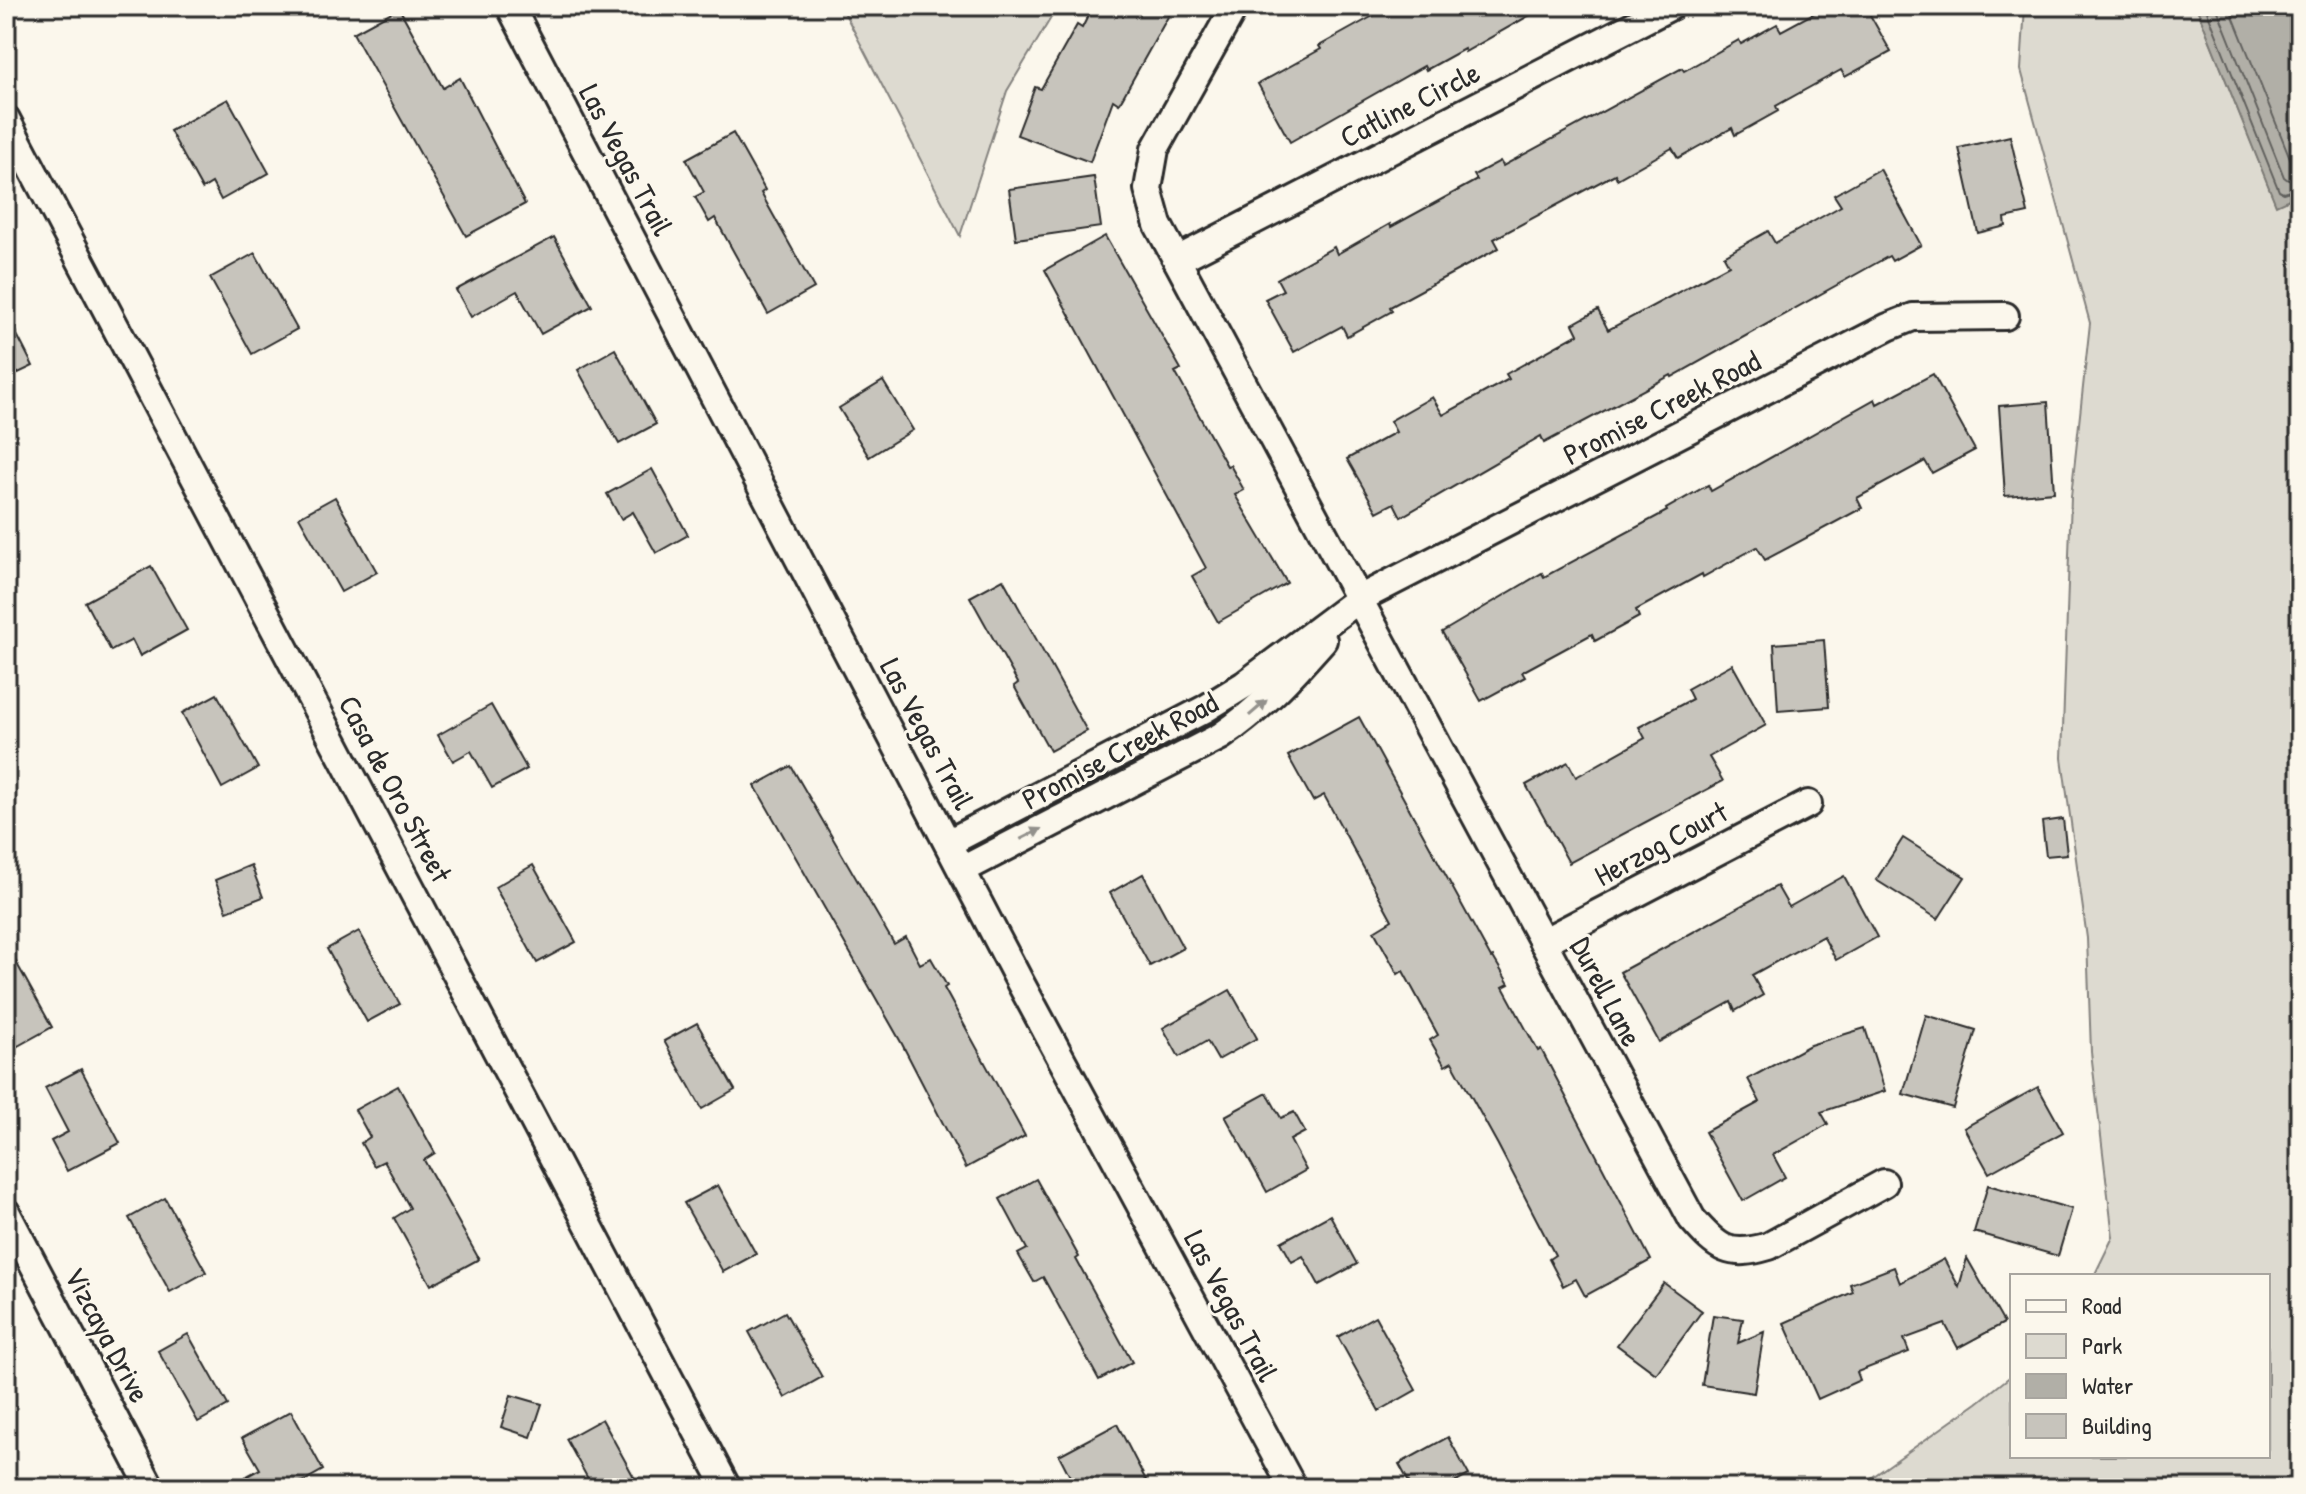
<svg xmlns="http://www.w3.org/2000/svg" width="2306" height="1494" font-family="'Patrick Hand',sans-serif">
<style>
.green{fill:#dddad0;stroke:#84827e;stroke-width:2}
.water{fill:#b1afa7;stroke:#7b7a75;stroke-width:2}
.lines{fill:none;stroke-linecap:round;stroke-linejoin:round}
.shore{stroke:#61605d;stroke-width:2}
.building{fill:#c7c4bc;stroke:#2b2b2b;stroke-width:2}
.street-casing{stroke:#2b2b2b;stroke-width:32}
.street{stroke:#fbf7ec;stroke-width:26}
.oneway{fill:#93918c}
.labels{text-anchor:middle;stroke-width:6;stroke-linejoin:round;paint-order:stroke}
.street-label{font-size:30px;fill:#2b2b2b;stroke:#fbf7ec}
</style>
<rect width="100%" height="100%" fill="#fbf7ec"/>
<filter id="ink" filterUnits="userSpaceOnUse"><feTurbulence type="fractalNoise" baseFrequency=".0125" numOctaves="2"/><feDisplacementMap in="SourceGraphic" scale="16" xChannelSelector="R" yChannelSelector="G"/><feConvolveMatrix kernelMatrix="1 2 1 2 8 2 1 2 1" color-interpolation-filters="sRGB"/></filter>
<g filter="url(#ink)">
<g class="green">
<polygon points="841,6 1058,6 1007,91 960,236"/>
<polygon points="2025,6 2196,6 2276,204 2300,194 2300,1488 1857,1488 1977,1403 2012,1375 2012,1456 2268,1456 2268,1276 2094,1276 2113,1237 2091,1052 2087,938 2062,758 2071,497 2090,323 2021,70"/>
</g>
<polygon class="water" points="2196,6 2300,6 2300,194 2276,205"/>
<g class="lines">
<g class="shore">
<polyline points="2205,6 2279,191 2283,193 2300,188"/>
<polyline points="2216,6 2284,177 2288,180 2300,178"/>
<polyline points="2229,6 2292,163 2300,166"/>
</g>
</g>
<g class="building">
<polygon points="1093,6 1174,6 1119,104 1113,100 1090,162 1017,135 1035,87 1041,89 1077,25 1082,28"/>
<polygon points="1367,6 1546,6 1465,52 1464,49 1426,70 1424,66 1290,142 1258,84 1321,49 1319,46 1373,16"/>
<polygon points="1827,6 1865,6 1891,52 1845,77 1841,70 1776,106 1778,111 1735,135 1732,128 1678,158 1672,148 1617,179 1615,174 1494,239 1499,248 1390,307 1392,311 1347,336 1342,326 1294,352 1265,299 1283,290 1277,279 1334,247 1337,254 1390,224 1391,227 1477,180 1474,175 1500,161 1503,166 1682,68 1684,71 1739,40 1741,44 1777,24 1781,31"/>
<polygon points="399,8 443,88 460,78 525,204 466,236 353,33"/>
<polygon points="228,99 269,173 221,200 212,183 202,189 170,131"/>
<polygon points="733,133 765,190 761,193 814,288 768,314 715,218 709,222 695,197 704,192 686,159"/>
<polygon points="2010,136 2028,213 2005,218 2006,226 1978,233 1959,148"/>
<polygon points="1880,169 1921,245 1892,261 1889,256 1672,377 1671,375 1544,443 1541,436 1401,517 1394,503 1377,512 1347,459 1396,432 1390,421 1432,397 1443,415 1509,379 1506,374 1578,334 1573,324 1598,310 1608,330 1729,265 1724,256 1768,231 1775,243 1841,206 1834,195"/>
<polygon points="1094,177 1101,227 1016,239 1009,189"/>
<polygon points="1105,236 1181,369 1175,372 1227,466 1230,465 1244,490 1235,495 1287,583 1218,622 1192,576 1206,568 1045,270"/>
<polygon points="554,237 592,306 541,334 517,291 471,317 456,290"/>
<polygon points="255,253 297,329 252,354 210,278"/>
<polygon points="6,313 33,366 6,379"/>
<polygon points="615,349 656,424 619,444 578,370"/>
<polygon points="1933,374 1975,450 1932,473 1925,461 1857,498 1862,508 1765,560 1757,547 1703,577 1702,574 1636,610 1639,617 1595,641 1592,634 1522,672 1525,677 1481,701 1442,632 1542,573 1544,577 1667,511 1666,509 1708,485 1711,491 1875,399 1877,404"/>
<polygon points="883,381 913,430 869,457 839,408"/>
<polygon points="2048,402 2054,492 2005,496 1999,406"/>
<polygon points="652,469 688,535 656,553 633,512 621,519 607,494"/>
<polygon points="335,497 377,572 341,592 299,517"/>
<polygon points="151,566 187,630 140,656 132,640 111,651 85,602"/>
<polygon points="1003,579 1087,731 1050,751 1014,686 1018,683 970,597"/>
<polygon points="1824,640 1829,707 1778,711 1774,644"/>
<polygon points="1732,664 1766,725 1709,757 1723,781 1569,863 1526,785 1568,762 1576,777 1645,738 1639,727 1692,699 1687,689"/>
<polygon points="217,694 258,768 222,788 182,713"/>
<polygon points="491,705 527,769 492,788 471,751 453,761 438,735"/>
<polygon points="1359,717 1491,958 1493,957 1509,984 1503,987 1538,1051 1541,1049 1651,1260 1585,1296 1576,1279 1563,1286 1549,1259 1555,1255 1498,1145 1452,1062 1445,1066 1430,1040 1438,1035 1403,971 1398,974 1374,931 1392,920 1324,795 1313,801 1288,756"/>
<polygon points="791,766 894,944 906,937 920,964 931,958 947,986 944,988 1025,1136 966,1168 902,1044 755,786"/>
<polygon points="2063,819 2067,854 2046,856 2042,822"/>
<polygon points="1903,838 1965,877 1938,919 1876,880"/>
<polygon points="251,865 263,897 227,911 215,880"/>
<polygon points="533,865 576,942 537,963 495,887"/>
<polygon points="1143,874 1183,948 1150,966 1110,893"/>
<polygon points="1844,876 1877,937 1836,960 1823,936 1752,975 1763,995 1735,1011 1731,1002 1659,1042 1620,972 1777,886 1789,907"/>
<polygon points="359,931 400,1004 367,1022 327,949"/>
<polygon points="6,944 52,1027 16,1047 6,1029"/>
<polygon points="1230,990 1257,1038 1218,1060 1207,1041 1179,1057 1163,1028"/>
<polygon points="1926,1015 1976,1030 1953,1108 1903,1094"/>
<polygon points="697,1023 735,1090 702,1109 664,1041"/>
<polygon points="1865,1028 1885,1091 1821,1112 1828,1124 1773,1155 1785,1177 1743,1201 1705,1132 1760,1102 1748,1079 1810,1045"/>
<polygon points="81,1069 120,1143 67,1171 51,1141 68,1132 45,1088"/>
<polygon points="398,1086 435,1153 424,1160 479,1259 431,1285 394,1218 410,1208 384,1161 374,1166 361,1143 370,1137 355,1110"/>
<polygon points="2038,1087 2063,1132 1989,1173 1964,1128"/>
<polygon points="1267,1093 1281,1118 1294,1112 1305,1132 1290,1140 1306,1170 1267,1192 1225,1116"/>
<polygon points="1036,1179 1079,1257 1076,1259 1132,1362 1099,1380 1043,1277 1034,1282 1018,1254 1027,1249 1000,1199"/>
<polygon points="718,1185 756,1254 723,1272 684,1203"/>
<polygon points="1988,1185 2072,1209 2058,1256 1974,1232"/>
<polygon points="165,1198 206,1272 170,1292 129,1218"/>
<polygon points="1330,1215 1357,1264 1319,1285 1303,1256 1292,1262 1281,1242"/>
<polygon points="1967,1258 2004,1323 1958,1348 1945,1324 1904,1339 1909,1352 1857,1372 1860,1380 1818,1399 1784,1323 1853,1292 1850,1284 1894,1267 1900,1283 1944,1259 1959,1287"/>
<polygon points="1664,1283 1702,1311 1656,1374 1617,1345"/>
<polygon points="785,1312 822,1377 785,1398 749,1332"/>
<polygon points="1713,1315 1743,1319 1738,1343 1764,1332 1754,1393 1702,1385"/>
<polygon points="1375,1316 1416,1390 1379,1411 1338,1337"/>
<polygon points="188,1334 228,1405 198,1422 158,1351"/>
<polygon points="511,1395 542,1404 531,1437 501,1427"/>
<polygon points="291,1411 323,1470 291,1488 225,1488 260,1469 242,1438"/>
<polygon points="602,1419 640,1488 593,1488 566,1439"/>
<polygon points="1117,1424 1150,1488 1076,1488 1059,1455"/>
<polygon points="1448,1437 1469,1475 1445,1488 1412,1488 1399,1464"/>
</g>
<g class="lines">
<defs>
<g id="street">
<polyline points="510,6 1021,984 1293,1488"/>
<path d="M1235,6L1155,149L1148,189L1158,225L1692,1219C1718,1249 1729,1258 1769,1246L1884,1183"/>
<polyline points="6,119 727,1488"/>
<polyline points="1177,260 1671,6"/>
<polyline points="948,843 1205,709 1244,685 1359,599 1888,327 1913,317 2005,316"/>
<path d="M962,870L1221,736C1261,709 1291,676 1323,640"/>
<polyline points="1543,942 1808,804"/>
<polyline points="6,1212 151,1488"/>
</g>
</defs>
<use href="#street" class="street-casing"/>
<use href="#street" class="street"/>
</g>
<defs><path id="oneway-solid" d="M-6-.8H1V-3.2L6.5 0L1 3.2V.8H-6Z" transform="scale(2)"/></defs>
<g class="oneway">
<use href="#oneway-solid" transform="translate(1258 708) rotate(-41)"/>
<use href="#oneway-solid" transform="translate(1031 834) rotate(-27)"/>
</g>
</g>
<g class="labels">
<g class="street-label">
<text transform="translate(1410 105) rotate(-27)" y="10">Catline Circle</text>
<text transform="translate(626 160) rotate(62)" y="10">Las Vegas Trail</text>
<text transform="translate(1662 408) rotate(-27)" y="10">Promise Creek Road</text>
<text transform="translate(927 734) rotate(62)" y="10">Las Vegas Trail</text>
<text transform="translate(1120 751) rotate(-28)" y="10">Promise Creek Road</text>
<text transform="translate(395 789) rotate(62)" y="10">Casa de Oro Street</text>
<text transform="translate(1661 844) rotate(-28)" y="10">Herzog Court</text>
<text transform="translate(1606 992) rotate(62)" y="10">Durell Lane</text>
<text transform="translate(1231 1306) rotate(62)" y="10">Las Vegas Trail</text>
<text transform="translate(107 1335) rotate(62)" y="10">Vizcaya Drive</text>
</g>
</g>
<rect width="2306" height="1494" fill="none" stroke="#fbf7ec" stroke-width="32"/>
<rect x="16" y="16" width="2274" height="1462" fill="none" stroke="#2b2b2b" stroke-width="3" filter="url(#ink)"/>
<rect x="2010" y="1274" width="260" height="184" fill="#fbf7ec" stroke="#a8a59f" stroke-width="2"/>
<rect x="2026" y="1300" width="40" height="12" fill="#fbf7ec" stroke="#a8a59f" stroke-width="2"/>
<text x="2082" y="1314" font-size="24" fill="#2b2b2b">Road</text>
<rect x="2026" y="1334" width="40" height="24" fill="#dddad0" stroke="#a8a59f" stroke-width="2"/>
<text x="2082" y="1354" font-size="24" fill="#2b2b2b">Park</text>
<rect x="2026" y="1374" width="40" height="24" fill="#b1afa7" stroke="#a8a59f" stroke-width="2"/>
<text x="2082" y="1394" font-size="24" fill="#2b2b2b">Water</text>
<rect x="2026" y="1414" width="40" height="24" fill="#c7c4bc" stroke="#a8a59f" stroke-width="2"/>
<text x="2082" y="1434" font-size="24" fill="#2b2b2b">Building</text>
</svg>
